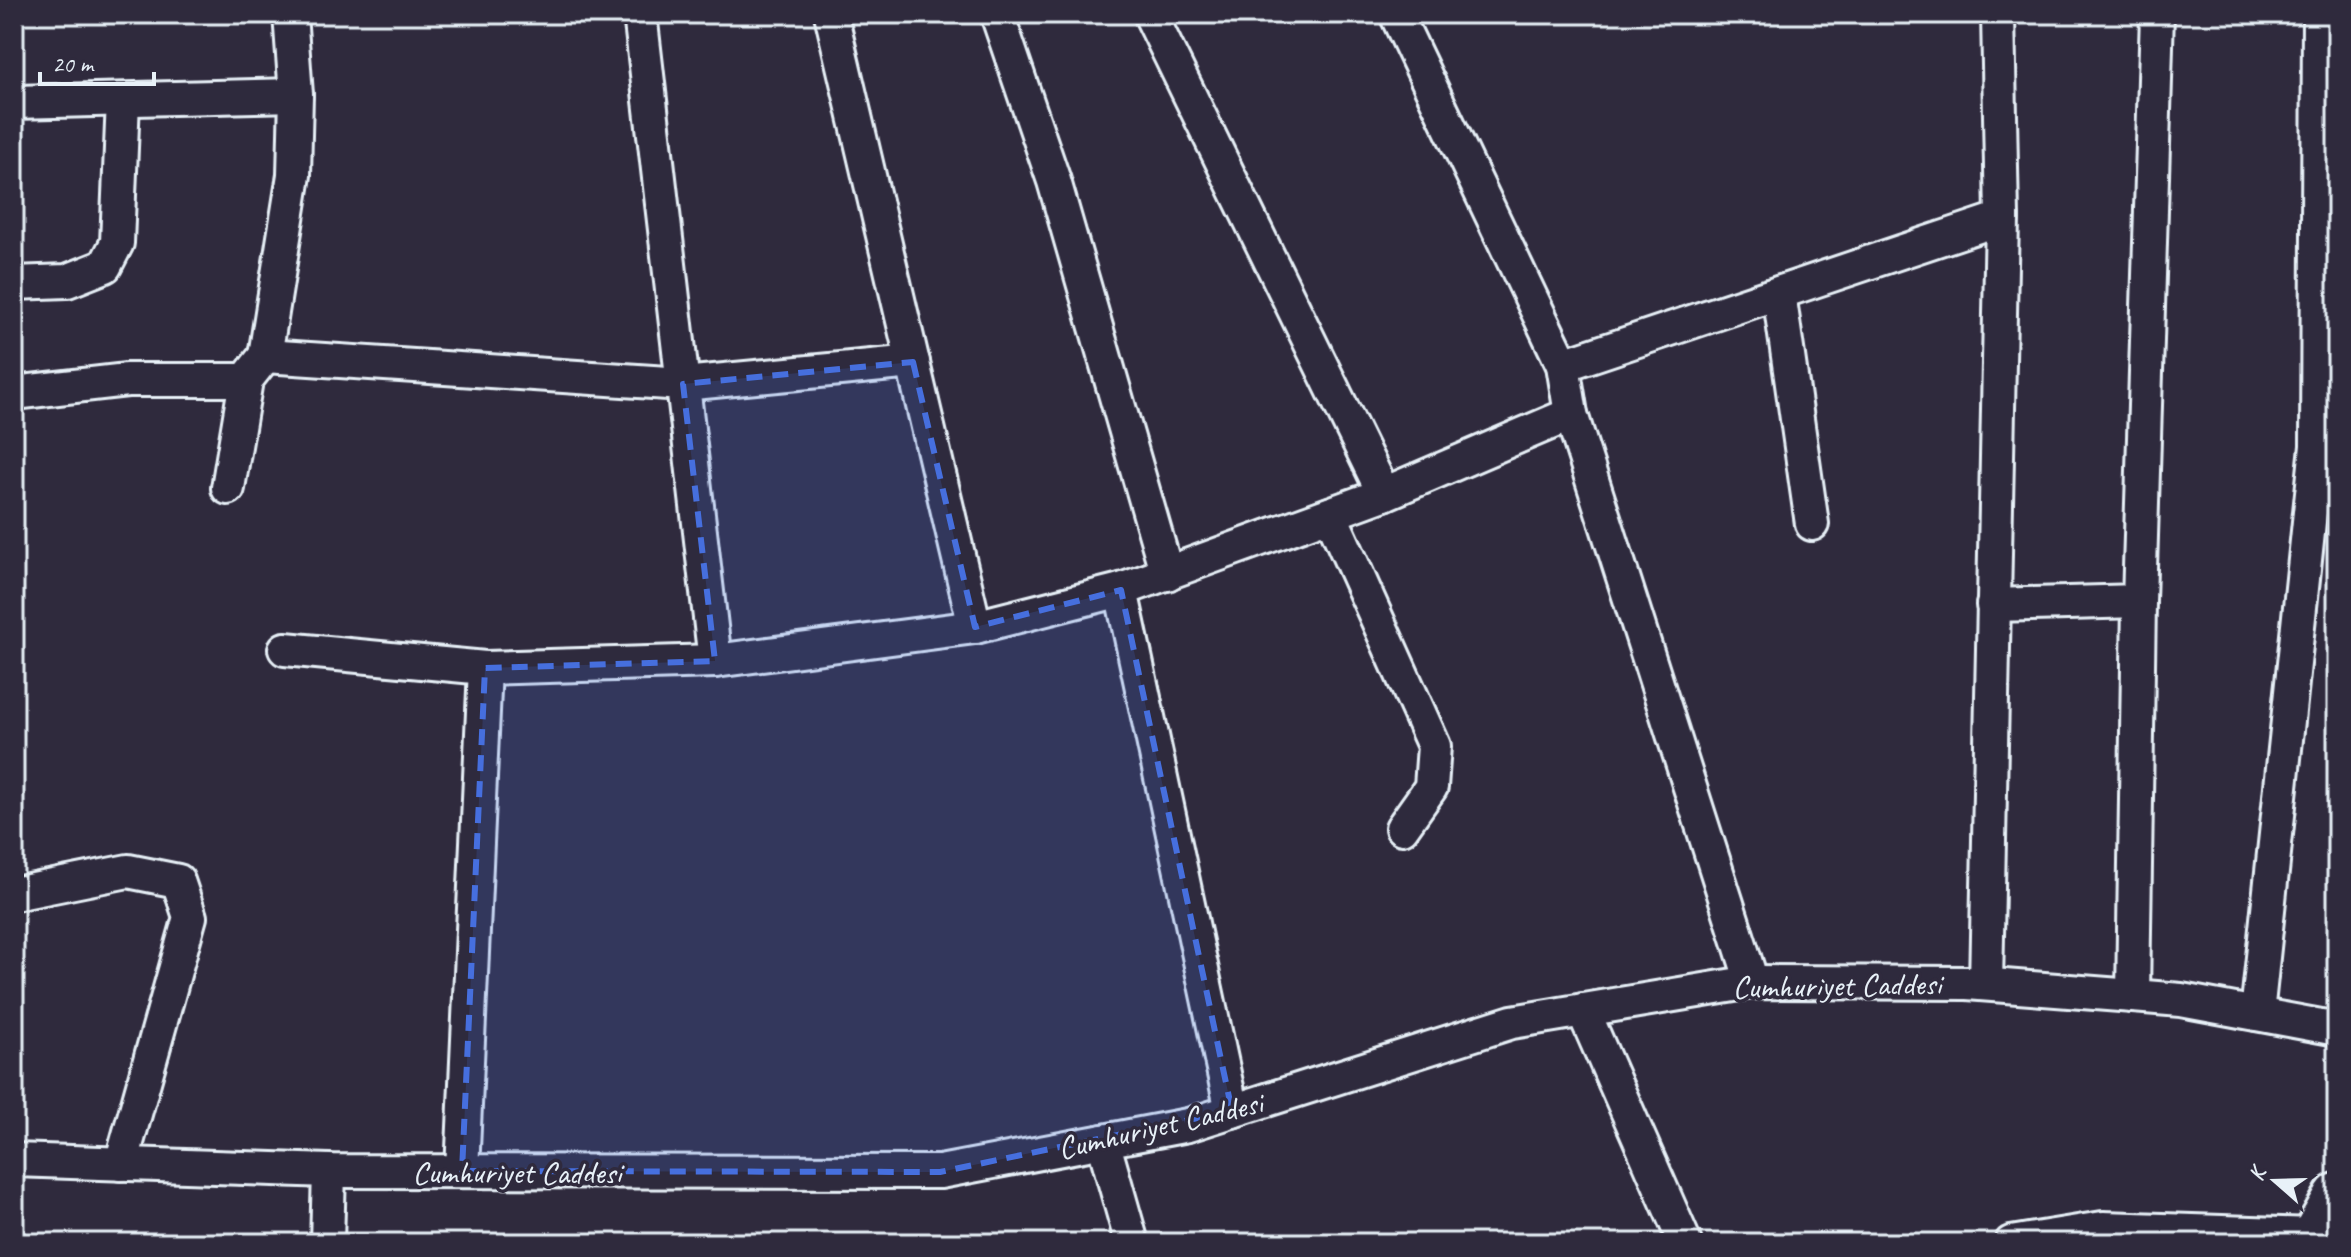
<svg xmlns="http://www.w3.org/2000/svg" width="2351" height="1257" font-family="Caveat,sans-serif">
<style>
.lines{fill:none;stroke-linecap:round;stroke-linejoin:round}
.minor-casing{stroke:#e8f1f8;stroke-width:38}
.secondary-casing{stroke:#e8f1f8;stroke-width:50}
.minor{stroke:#2f2a3d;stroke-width:32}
.secondary{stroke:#2f2a3d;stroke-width:44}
.marked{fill:#466fde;fill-opacity:0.2;stroke:#466fde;stroke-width:6;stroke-dasharray:16 10;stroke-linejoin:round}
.labels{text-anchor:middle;stroke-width:7;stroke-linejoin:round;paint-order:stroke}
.street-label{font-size:32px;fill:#e8f1f8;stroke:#2f2a3d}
</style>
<rect width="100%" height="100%" fill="#2f2a3d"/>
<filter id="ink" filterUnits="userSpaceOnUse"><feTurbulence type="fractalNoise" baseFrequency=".0125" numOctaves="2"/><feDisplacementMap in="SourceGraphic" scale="16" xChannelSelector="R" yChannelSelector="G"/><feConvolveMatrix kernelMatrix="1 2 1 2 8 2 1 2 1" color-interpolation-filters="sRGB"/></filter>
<g filter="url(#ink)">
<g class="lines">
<defs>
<g id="minor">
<polyline points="640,14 715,661"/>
<polyline points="831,14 975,627"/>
<polyline points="997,14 1054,181 1167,574"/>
<polyline points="1150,14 1384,494"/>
<polyline points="1396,14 1563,365 1571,414 1752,982"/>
<polyline points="14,102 296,95"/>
<polyline points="14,283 67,281 105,266 117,243 123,100"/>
<polyline points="1779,293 1812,524"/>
<polyline points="265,356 683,384 913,362"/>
<polyline points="1563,365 2002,218 1998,14"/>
<polyline points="14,393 127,380 246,380"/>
<polyline points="228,488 246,380 265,356 294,175 296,95 290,14"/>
<polyline points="1330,514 1434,746 1431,787 1402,828"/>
<polyline points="1121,590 1232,1111"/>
<polyline points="1993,605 2139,601"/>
<polyline points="285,649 485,668 715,661 975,627 1121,590 1384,494 1571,414"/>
<polyline points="14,894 128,871 178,881 190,917 121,1164"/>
<polyline points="1986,984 2002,218"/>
<polyline points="2133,996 2139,601 2157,14"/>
<polyline points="1583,1010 1685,1243"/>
<polyline points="2257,1014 2317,446 2319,14"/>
<polyline points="1103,1141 1132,1243"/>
<polyline points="14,1160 329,1171 940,1172 1188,1125 1512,1022 1752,982 1967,983 2133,996 2181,1000 2337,1029"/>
<polyline points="462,1171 485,668"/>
<polyline points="327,1243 329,1171"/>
<polyline points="2011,1243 2103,1228 2315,1235"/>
</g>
<polyline id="secondary" points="2310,1243 2337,1196"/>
</defs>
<use href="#minor" class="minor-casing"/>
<use href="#secondary" class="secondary-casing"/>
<use href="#minor" class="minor"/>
<use href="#secondary" class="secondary"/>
</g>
</g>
<path class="marked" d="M913,362L975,627L1121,590L1232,1111L940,1172L462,1171L485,668L715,661L683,384Z"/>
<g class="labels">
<g class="street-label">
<text transform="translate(1837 985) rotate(-1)" y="11">Cumhuriyet Caddesi</text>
<text transform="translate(1160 1125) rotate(-13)" y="11">Cumhuriyet Caddesi</text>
<text x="517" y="1183">Cumhuriyet Caddesi</text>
</g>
</g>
<rect width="2351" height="1257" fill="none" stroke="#2f2a3d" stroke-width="48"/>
<rect x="24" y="24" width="2303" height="1209" fill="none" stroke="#e8f1f8" stroke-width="3" filter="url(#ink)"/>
<g transform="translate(2275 1181) rotate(290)" stroke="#2f2a3d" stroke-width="6" paint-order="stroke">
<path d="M0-6L14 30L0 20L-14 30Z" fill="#e8f1f8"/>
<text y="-12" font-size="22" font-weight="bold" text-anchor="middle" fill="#e8f1f8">K</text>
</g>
<path d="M40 72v12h114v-12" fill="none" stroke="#e8f1f8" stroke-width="4"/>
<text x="52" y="72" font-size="24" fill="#e8f1f8" stroke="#2f2a3d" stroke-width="6" paint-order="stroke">20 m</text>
</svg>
